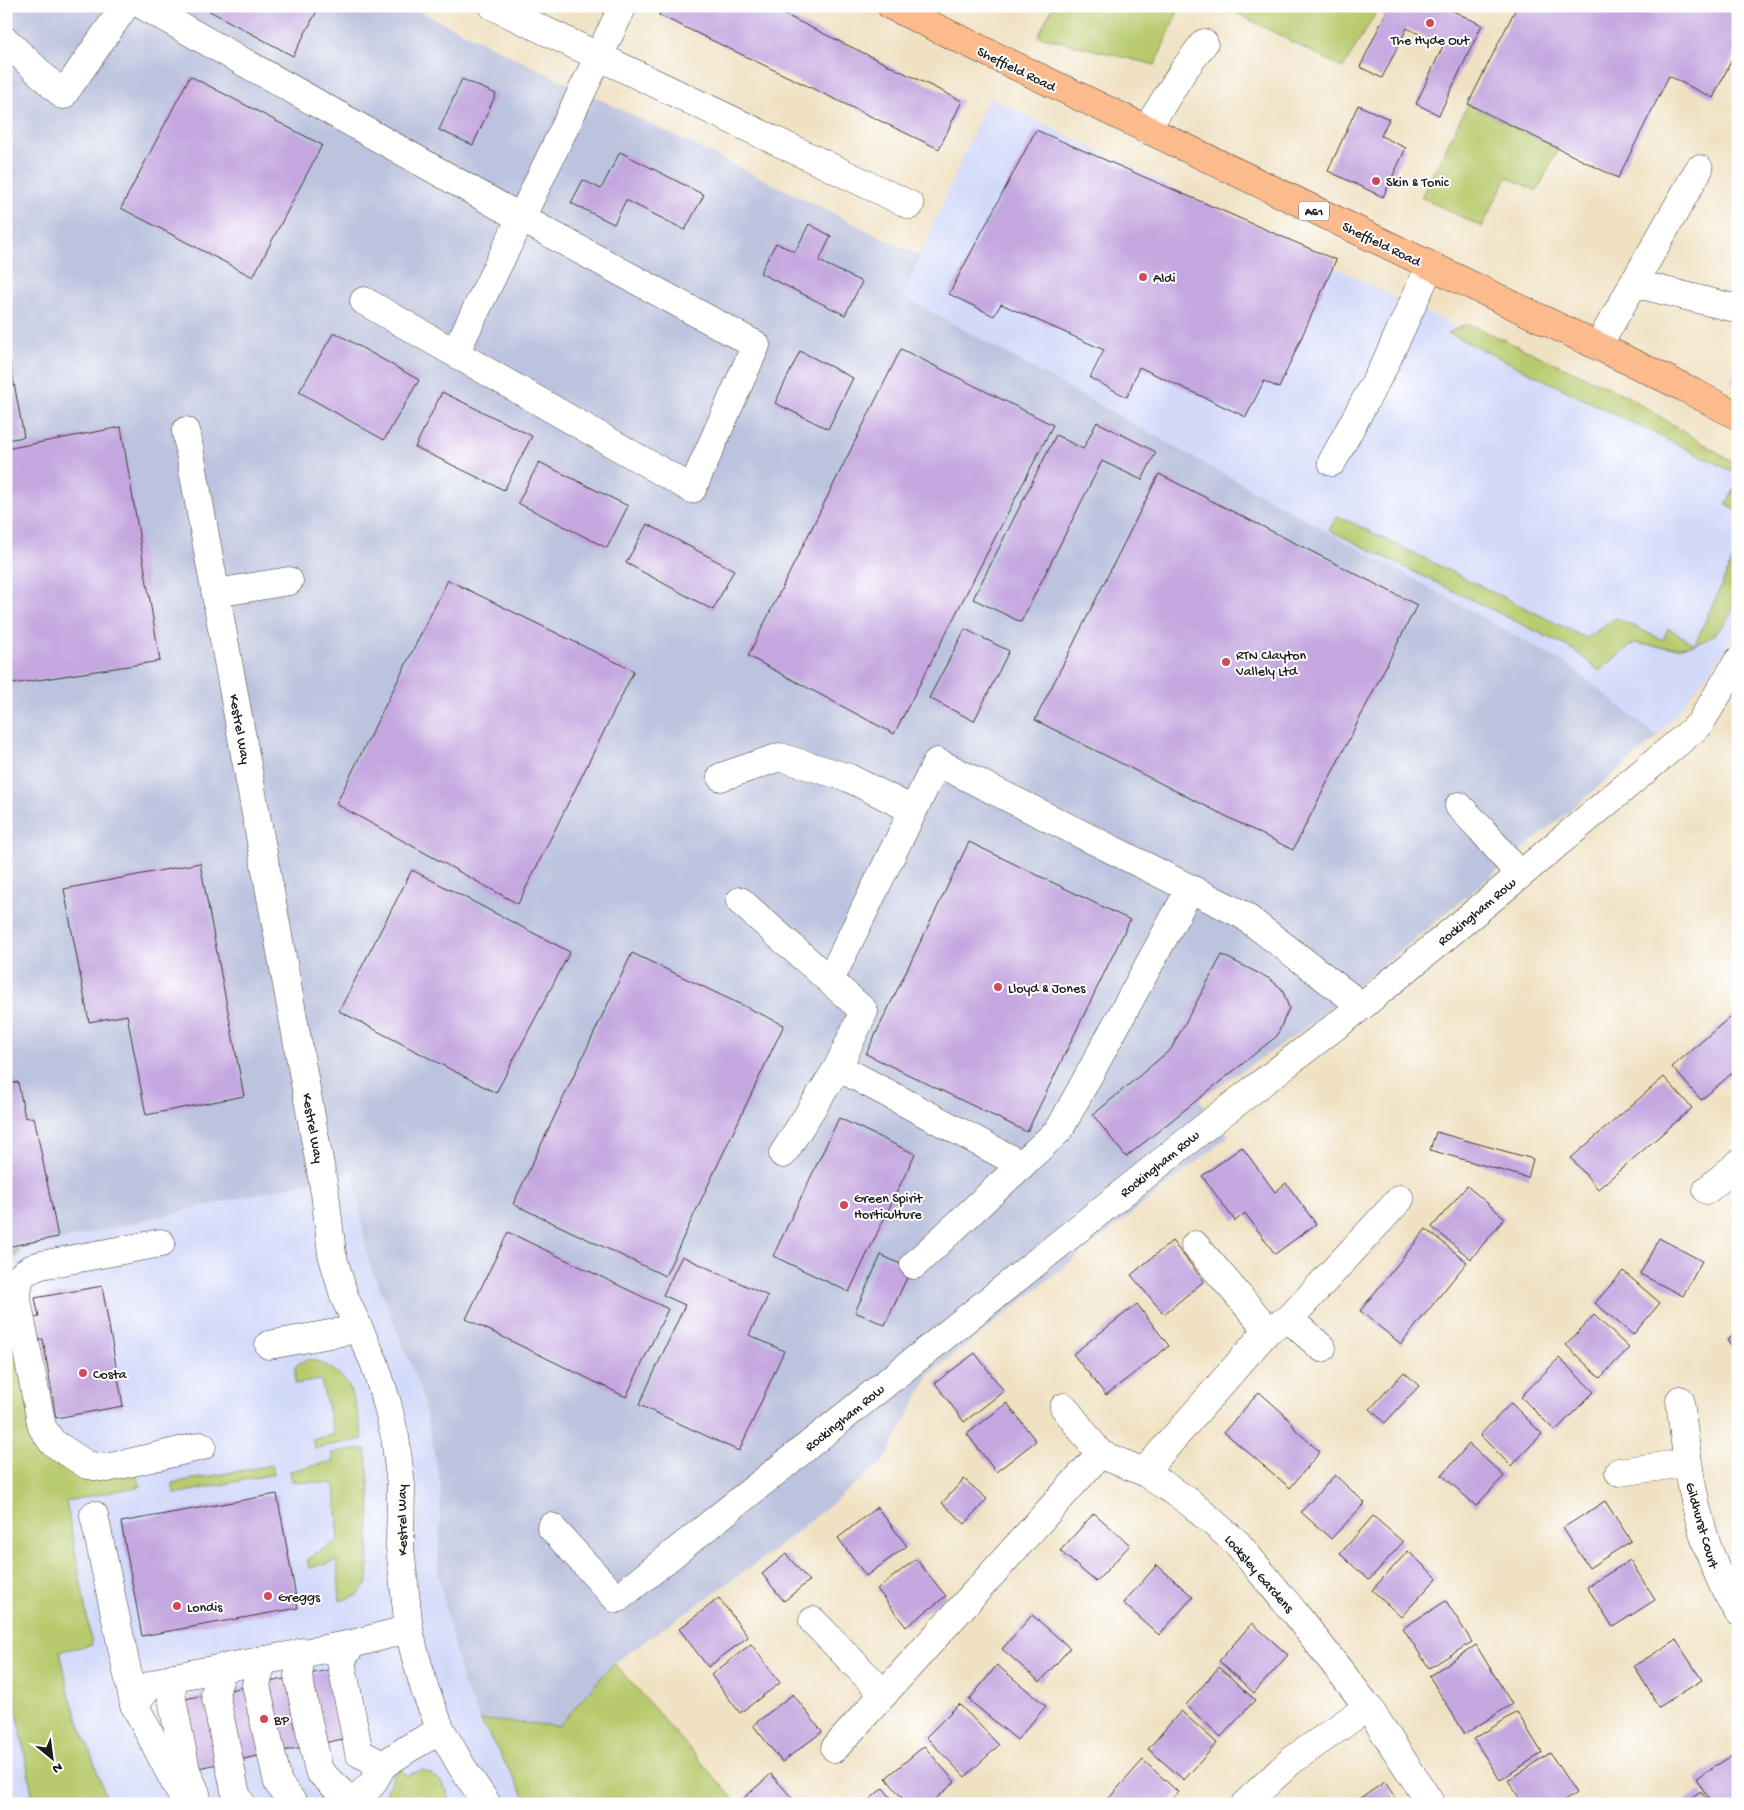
<svg xmlns="http://www.w3.org/2000/svg" width="1744" height="1810" font-family="'Gochi Hand',sans-serif">
<style>
.built{fill:#d2d9f9}
.industrial{fill:#bcc3de}
.green{fill:#b8ca6d;stroke:#6a7344}
.building{fill:#c5a7e0}
.lines{fill:none;stroke-linecap:round;stroke-linejoin:round}
.minor-casing{stroke:#3c3a35;stroke-width:29}
.highway-casing{stroke:#3c3a35;stroke-width:29}
.minor{stroke:#fff;stroke-width:28}
.highway{stroke:#fbbb8d;stroke-width:28}
.poi-dot{fill:#d1495b;stroke:#fff;stroke-width:2}
.labels{text-anchor:middle;stroke-width:4;stroke-linejoin:round;paint-order:stroke}
.shield{fill:#fff;stroke:#606060;stroke-width:1}
.shield-label{font-size:12px;font-weight:bold;fill:#1c1c1c}
.poi-label{font-size:14px;fill:#1c1c1c;stroke:#fff;text-anchor:start}
.street-label{font-size:14px;fill:#1c1c1c;stroke:#fff}
</style>
<rect width="100%" height="100%" fill="#fff"/>
<filter id="ink" filterUnits="userSpaceOnUse"><feTurbulence type="fractalNoise" baseFrequency=".02" numOctaves="2"/><feDisplacementMap in="SourceGraphic" scale="10" xChannelSelector="R" yChannelSelector="G"/><feConvolveMatrix kernelMatrix="1 2 1 2 8 2 1 2 1" color-interpolation-filters="sRGB"/></filter>
<filter id="wash" filterUnits="userSpaceOnUse"><feTurbulence type="fractalNoise" baseFrequency=".0096" numOctaves="4" result="noise"/><feDisplacementMap in="SourceGraphic" scale="20" xChannelSelector="R" yChannelSelector="G"/><feGaussianBlur stdDeviation="1.12" result="paint"/><feColorMatrix in="noise" values="0 0 0 0 0 0 0 0 0 0 0 0 0 0 0 0 0 1.4 0 .05"/><feComposite in="paint" operator="in"/></filter>
<g filter="url(#wash)">
<rect width="100%" height="100%" fill="#f0e1c2"/>
<g class="built">
<polygon points="989,97 1738,466 1738,621 1724,652 1658,737 1570,666 902,296"/>
<polygon points="353,1171 368,1260 419,1385 426,1414 441,1486 438,1575 462,1682 480,1720 529,1804 6,1804 6,1253"/>
</g>
<g class="industrial">
<polygon points="6,6 409,6 920,256 903,296 1570,666 1658,737 1404,948 1299,1033 1199,1099 1229,1136 930,1374 884,1461 772,1552 614,1663 559,1726 480,1720 462,1682 438,1575 441,1486 426,1414 419,1385 368,1260 353,1171 6,1253"/>
<polygon points="1738,354 1738,387 1731,383"/>
</g>
<g class="green">
<polygon points="1053,6 1180,6 1155,65 1038,36"/>
<polygon points="1223,6 1380,6 1343,68"/>
<polygon points="1468,104 1558,149 1537,191 1507,177 1482,227 1421,197"/>
<polygon points="1464,325 1471,325 1625,395 1738,465 1738,474 1448,333"/>
<polygon points="1738,482 1738,511 1726,505"/>
<path d="M1338,516L1586,638L1616,618L1663,640L1668,628L1695,644L1738,548C1738,559 1740,592 1738,602C1736,606 1732,611 1730,615C1708,653 1673,650 1634,643L1599,671L1574,650L1329,530Z"/>
<polygon points="20,1250 6,1271 6,1253"/>
<polygon points="6,1293 33,1439 46,1450 136,1475 141,1486 66,1501 92,1645 60,1651 70,1697 109,1804 34,1804 6,1651"/>
<path d="M310,1359C356,1374 353,1398 363,1439L315,1448L312,1439L334,1435L321,1380L295,1384V1367L299,1363Z"/>
<polygon points="366,1449 370,1493 368,1582 358,1595 340,1601 337,1561 309,1568 307,1559 339,1540 335,1484 292,1481 290,1471 334,1461 332,1453"/>
<polygon points="272,1465 274,1474 175,1494 172,1483"/>
<polygon points="614,1663 738,1804 529,1804 480,1720 559,1726"/>
<path d="M401,1768L406,1776L422,1770C438,1776 448,1785 450,1804H381L396,1770Z"/>
</g>
<g id="blocks">
<g class="building">
<polygon points="205,6 309,6 317,11 293,56 204,8"/>
<polygon points="663,6 767,6 962,101 939,149 659,15"/>
<polygon points="1389,6 1443,6 1482,25 1439,115 1416,104 1443,46 1407,28 1382,78 1360,67"/>
<polygon points="1517,6 1738,6 1738,47 1713,98 1669,76 1618,178 1468,104"/>
<polygon points="190,76 322,145 253,277 121,208"/>
<polygon points="462,79 496,94 473,145 439,130"/>
<polygon points="1358,105 1389,119 1381,136 1406,148 1383,197 1328,171"/>
<polygon points="1036,130 1336,260 1279,388 1264,381 1246,417 1139,367 1127,397 1090,378 1104,350 1001,304 994,316 949,294"/>
<polygon points="620,152 704,195 685,230 626,200 614,224 571,203 583,180 601,189"/>
<polygon points="809,224 831,236 819,261 862,282 845,315 760,273 776,243 795,252"/>
<polygon points="334,332 419,380 384,440 299,392"/>
<polygon points="6,340 24,437 6,440"/>
<polygon points="901,349 1053,425 894,734 748,656"/>
<polygon points="800,351 853,378 828,429 775,403"/>
<polygon points="442,392 532,436 504,490 415,447"/>
<polygon points="1097,422 1156,452 1142,480 1102,461 1021,622 973,599 1056,435 1083,449"/>
<polygon points="121,427 160,661 6,685 6,449"/>
<polygon points="539,462 628,506 607,548 518,503"/>
<polygon points="1159,474 1417,605 1293,850 1035,720"/>
<polygon points="647,524 734,570 713,610 626,563"/>
<polygon points="448,580 634,671 518,904 336,804"/>
<polygon points="965,629 1009,651 974,721 929,698"/>
<polygon points="969,842 1130,920 1027,1132 866,1054"/>
<polygon points="200,863 244,1096 146,1115 127,1015 89,1022 64,889"/>
<polygon points="412,870 570,952 496,1093 339,1011"/>
<polygon points="632,953 784,1025 665,1276 513,1204"/>
<polygon points="1222,955 1270,979 1282,989 1289,1008 1277,1036 1126,1157 1093,1115 1171,1049"/>
<polygon points="1738,1010 1738,1068 1701,1100 1672,1067"/>
<polygon points="1664,1077 1692,1108 1598,1189 1571,1158"/>
<polygon points="18,1082 25,1118 34,1117 58,1237 6,1247 6,1085"/>
<polygon points="839,1118 915,1154 849,1292 773,1256"/>
<polygon points="1436,1132 1533,1159 1528,1178 1430,1150"/>
<polygon points="1242,1147 1275,1192 1286,1183 1316,1224 1275,1254 1245,1213 1235,1221 1202,1176"/>
<polygon points="1467,1186 1505,1218 1471,1259 1432,1227"/>
<polygon points="1426,1229 1467,1262 1401,1344 1360,1311"/>
<polygon points="508,1232 668,1309 626,1397 466,1319"/>
<polygon points="1659,1238 1702,1261 1683,1296 1640,1274"/>
<polygon points="1172,1241 1204,1281 1164,1314 1131,1275"/>
<polygon points="881,1255 911,1269 885,1325 855,1312"/>
<polygon points="682,1256 768,1296 749,1335 784,1351 739,1451 639,1405 685,1305 663,1295"/>
<polygon points="1623,1271 1660,1303 1633,1335 1595,1303"/>
<polygon points="102,1286 123,1406 56,1418 43,1339 33,1340 29,1319 39,1317 35,1298"/>
<polygon points="1137,1304 1169,1346 1106,1395 1073,1354"/>
<polygon points="1594,1315 1629,1348 1600,1378 1566,1345"/>
<polygon points="1738,1333 1738,1358 1727,1340"/>
<polygon points="975,1353 1004,1391 964,1422 935,1383"/>
<polygon points="1559,1358 1594,1392 1555,1431 1521,1397"/>
<polygon points="1404,1372 1419,1386 1385,1423 1370,1409"/>
<polygon points="1259,1392 1284,1414 1297,1431 1320,1452 1290,1488 1224,1432"/>
<polygon points="1738,1402 1738,1412 1733,1405"/>
<polygon points="1007,1403 1036,1441 996,1472 967,1434"/>
<polygon points="1511,1403 1542,1434 1511,1466 1480,1435"/>
<polygon points="1469,1444 1504,1476 1476,1506 1442,1475"/>
<polygon points="1335,1475 1365,1503 1331,1539 1301,1512"/>
<polygon points="964,1479 987,1499 965,1524 942,1503"/>
<polygon points="277,1494 298,1608 142,1636 121,1522"/>
<polygon points="1605,1501 1631,1541 1589,1568 1563,1528"/>
<polygon points="877,1507 907,1546 866,1576 838,1538"/>
<polygon points="1094,1513 1130,1545 1096,1582 1060,1551"/>
<polygon points="1373,1516 1403,1542 1369,1580 1340,1554"/>
<polygon points="1408,1551 1437,1578 1401,1617 1372,1590"/>
<polygon points="786,1554 809,1581 784,1601 762,1574"/>
<polygon points="916,1559 946,1596 906,1627 877,1589"/>
<polygon points="1630,1560 1655,1600 1613,1627 1587,1587"/>
<polygon points="1157,1565 1193,1597 1159,1635 1123,1603"/>
<polygon points="719,1598 748,1637 708,1667 679,1629"/>
<polygon points="1446,1601 1472,1642 1429,1668 1403,1628"/>
<polygon points="1032,1615 1070,1648 1040,1682 1002,1649"/>
<polygon points="1252,1623 1288,1655 1254,1693 1219,1661"/>
<polygon points="1676,1640 1702,1680 1659,1707 1634,1666"/>
<polygon points="751,1644 780,1683 740,1713 711,1675"/>
<polygon points="1476,1645 1512,1704 1465,1734 1429,1676"/>
<polygon points="997,1665 1046,1706 1017,1740 969,1700"/>
<polygon points="1219,1667 1255,1700 1221,1737 1186,1705"/>
<polygon points="339,1668 353,1737 188,1770 175,1701"/>
<polygon points="793,1694 822,1732 782,1762 753,1725"/>
<polygon points="959,1704 999,1745 965,1777 926,1737"/>
<polygon points="1181,1711 1217,1743 1184,1780 1148,1749"/>
<polygon points="1517,1712 1542,1753 1500,1780 1474,1739"/>
<polygon points="924,1746 955,1782 930,1804 907,1804 886,1778"/>
<polygon points="1738,1752 1738,1804 1712,1804 1696,1778"/>
<polygon points="1550,1753 1576,1793 1560,1804 1523,1804 1508,1780"/>
<polygon points="1143,1760 1178,1792 1168,1804 1116,1804 1109,1798"/>
<polygon points="771,1774 792,1798 786,1804 749,1804 744,1798"/>
<polygon points="1385,1782 1399,1804 1352,1804"/>
<polygon points="883,1788 896,1804 864,1804"/>
<polygon points="1701,1791 1709,1804 1681,1804"/>
</g>
</g>
</g>
<g filter="url(#ink)">
<use href="#blocks" fill-opacity="0" stroke="#3c3a35" stroke-width="1"/>
<g class="lines">
<defs>
<g id="minor">
<polyline points="144,6 521,218 455,353"/>
<polyline points="493,6 910,205"/>
<polyline points="6,41 63,95 125,6"/>
<polyline points="1146,130 1183,71 1204,43"/>
<polyline points="1633,283 1738,309"/>
<polyline points="364,301 692,489 756,345 521,218 623,6"/>
<polyline points="1598,346 1699,169"/>
<polyline points="186,431 325,1193 332,1254 344,1296 374,1362 387,1403 395,1437 401,1485 400,1548 409,1629 414,1651 425,1690 441,1730 462,1767 487,1804"/>
<polyline points="1332,462 1384,366 1430,266"/>
<polyline points="216,593 289,581"/>
<polyline points="721,777 780,757 849,778 913,810"/>
<polyline points="1459,806 1481,829 1520,875"/>
<polyline points="740,901 864,1011 838,1067 783,1154"/>
<polyline points="830,980 937,762 1243,915 1362,1006"/>
<polyline points="838,1067 1022,1165"/>
<polyline points="1707,1190 1738,1164"/>
<path d="M161,1243L41,1265C19,1273 18,1276 17,1300L42,1427L52,1442L87,1465L107,1468L202,1446"/>
<polyline points="914,1265 1059,1130 1190,889"/>
<polyline points="1289,1319 1322,1348"/>
<polyline points="1268,1330 1289,1319 1400,1199"/>
<polyline points="269,1345 358,1329"/>
<path d="M1680,1400C1688,1474 1698,1548 1738,1612"/>
<polyline points="1064,1407 1100,1454"/>
<polyline points="1144,1472 1268,1330 1195,1245"/>
<polyline points="1619,1472 1686,1463"/>
<polyline points="94,1515 134,1704"/>
<polyline points="551,1527 617,1599 1215,1119 1362,1006 1520,875 1699,725 1738,661"/>
<polyline points="813,1621 884,1694"/>
<polyline points="352,1644 341,1661 359,1753 383,1765"/>
<polyline points="302,1652 298,1676 319,1771 352,1803"/>
<polyline points="263,1660 256,1685 278,1783 294,1804"/>
<polyline points="223,1668 215,1693 236,1795 242,1804"/>
<polyline points="174,1677 171,1694 186,1770 196,1793"/>
<polyline points="835,1748 1100,1454 1144,1472 1188,1501 1237,1543 1294,1612 1368,1707 1431,1804"/>
<polyline points="187,1804 184,1800 134,1704 149,1686 174,1677 352,1644 409,1629"/>
<polyline points="351,1804 372,1784 383,1765 409,1748 441,1730"/>
<polyline points="1245,1804 1291,1761 1368,1707"/>
</g>
<polyline id="highway" points="891,6 1685,388 1738,416"/>
</defs>
<use href="#minor" class="minor-casing"/>
<use href="#highway" class="highway-casing"/>
<use href="#minor" class="minor"/>
<use href="#highway" class="highway"/>
</g>
</g>
<g class="poi-dot">
<circle cx="1430" cy="23" r="5"/>
<circle cx="1376" cy="181" r="5"/>
<circle cx="1143" cy="277" r="5"/>
<circle cx="1226" cy="662" r="5"/>
<circle cx="998" cy="987" r="5"/>
<circle cx="844" cy="1205" r="5"/>
<circle cx="83" cy="1373" r="5"/>
<circle cx="268" cy="1596" r="5"/>
<circle cx="177" cy="1606" r="5"/>
<circle cx="264" cy="1719" r="5"/>
</g>
<g class="labels">
<rect class="shield" x="1299" y="201.5" width="30" height="19" rx="4"/>
<g class="shield-label">
<text x="1314" y="215">A61</text>
</g>
<g class="poi-label">
<text x="1430" y="44" text-anchor="middle">The Hyde Out</text>
<text x="1386" y="186">Skin &amp; Tonic</text>
<text x="1153" y="282">Aldi</text>
<text x="1236" y="659">RTN Clayton<tspan x="1236" dy="16">Vallely Ltd</tspan></text>
<text x="1008" y="992">Lloyd &amp; Jones</text>
<text x="854" y="1202">Green Spirit<tspan x="854" dy="16">Horticulture</tspan></text>
<text x="93" y="1378">Costa</text>
<text x="278" y="1601">Greggs</text>
<text x="187" y="1611">Londis</text>
<text x="274" y="1724">BP</text>
</g>
<g class="street-label">
<text transform="translate(1017 68) rotate(26)" y="5">Sheffield Road</text>
<text transform="translate(1382 243) rotate(26)" y="5">Sheffield Road</text>
<text transform="translate(241 729) rotate(80)" y="5">Kestrel Way</text>
<text transform="translate(1476 911) rotate(-40)" y="5">Rockingham Row</text>
<text transform="translate(314 1128) rotate(80)" y="5">Kestrel Way</text>
<text transform="translate(1159 1163) rotate(-39)" y="5">Rockingham Row</text>
<text transform="translate(844 1417) rotate(-39)" y="5">Rockingham Row</text>
<text transform="translate(401 1520) rotate(-91)" y="5">Kestrel Way</text>
<text transform="translate(1703 1525) rotate(74)" y="5">Gildhurst Court</text>
<text transform="translate(1260 1573) rotate(49)" y="5">Locksley Gardens</text>
</g>
</g>
<rect width="1744" height="1810" fill="none" stroke="#fff" stroke-width="25"/>
<g transform="translate(52 1758) rotate(151)" stroke="#ffffff" stroke-width="4" paint-order="stroke">
<path d="M0-4L9 19L0 12L-9 19Z" fill="#1c1c1c"/>
<text y="-8" font-size="14" font-weight="bold" text-anchor="middle" fill="#1c1c1c">N</text>
</g>
</svg>
